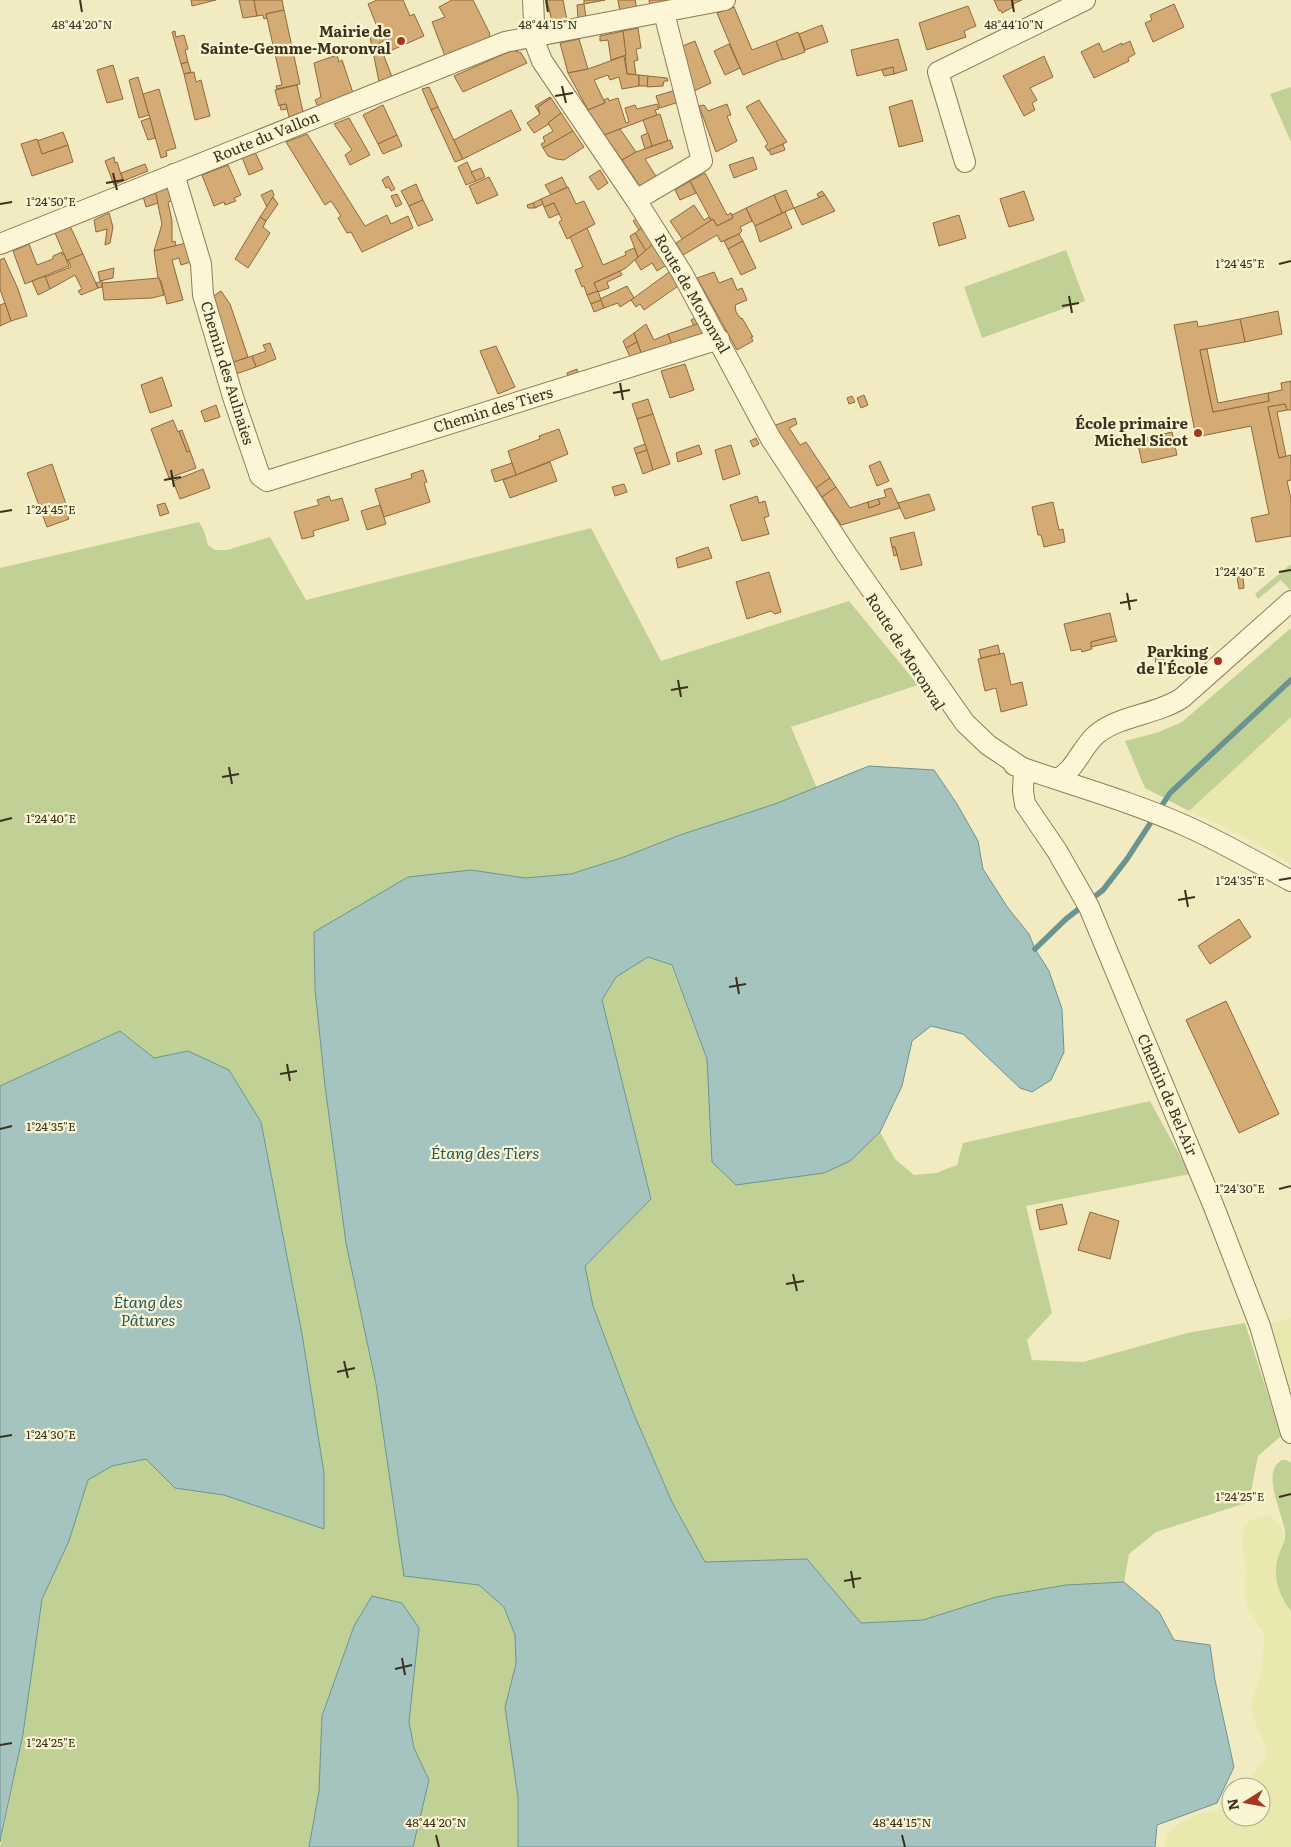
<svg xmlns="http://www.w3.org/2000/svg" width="1291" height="1847" font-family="Literata,serif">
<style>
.farmland{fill:#e9e8ae}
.green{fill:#c1d195}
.water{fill:#a5c4c0;stroke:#6a9490}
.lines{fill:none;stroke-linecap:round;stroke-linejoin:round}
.stream{stroke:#6a9490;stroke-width:5.5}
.building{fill:#d4ab74;stroke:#8f693b}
.minor-casing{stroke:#8e7d57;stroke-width:22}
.minor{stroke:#fcf6d6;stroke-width:20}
.ticks{fill:none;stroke:#3c311d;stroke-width:2}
.poi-dot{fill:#a33521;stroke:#f9f4d2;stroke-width:2}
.labels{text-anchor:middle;stroke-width:4.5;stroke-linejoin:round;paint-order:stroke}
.poi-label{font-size:15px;font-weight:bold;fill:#3c311d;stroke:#f9f4d2;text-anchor:end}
.street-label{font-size:15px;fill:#3c311d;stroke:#f9f4d2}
.water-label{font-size:16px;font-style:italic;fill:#2b595d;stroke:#f9f4d2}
.ticks-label{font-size:12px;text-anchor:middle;fill:#3c311d;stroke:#f9f4d2;stroke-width:4.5;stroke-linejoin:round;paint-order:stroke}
</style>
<rect width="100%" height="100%" fill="#f2ebc2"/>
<g class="farmland">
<polygon points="1291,717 1291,864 1251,840 1189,811"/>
<polygon points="1291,1318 1291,1416 1269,1327 1273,1322"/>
<polygon points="1265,1515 1270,1516 1275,1520 1282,1528 1284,1536 1285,1544 1278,1556 1276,1569 1277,1582 1279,1592 1291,1611 1291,1847 1164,1847 1168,1833 1177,1825 1198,1814 1221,1810 1231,1804 1231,1817 1261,1817 1261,1787 1244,1787 1267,1756 1266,1746 1255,1723 1251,1704 1262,1670 1264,1634 1247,1606 1245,1597 1246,1566 1242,1540 1245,1526 1251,1520"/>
</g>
<g class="green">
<polygon points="1291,87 1291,142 1270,94"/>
<polygon points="1066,250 1085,301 982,338 964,287"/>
<polygon points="199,522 204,531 208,545 215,550 227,550 270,537 306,600 591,528 661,661 849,601 918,685 791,727 817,788 775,804 680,835 624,857 571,874 525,878 471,870 314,932 315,989 325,1086 346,1243 376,1384 404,1575 479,1585 504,1607 515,1635 516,1664 505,1707 518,1797 518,1847 413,1847 429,1780 414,1748 409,1722 419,1628 372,1596 354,1626 322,1715 319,1791 309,1847 0,1847 23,1734 42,1599 69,1541 88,1480 112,1466 146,1459 175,1488 224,1495 324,1529 324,1473 302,1334 261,1123 229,1070 188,1051 154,1058 120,1031 0,1086 0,568"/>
<polygon points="1291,564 1291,591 1281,580 1258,599 1255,594"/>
<polygon points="1291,628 1291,717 1189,811 1145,788 1125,741 1156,733 1182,722"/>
<polygon points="648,957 671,965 707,1059 712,1162 850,1161 880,1132 895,1159 914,1175 936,1173 957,1165 963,1143 1150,1101 1190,1174 1026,1206 1052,1313 1027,1340 1032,1360 1083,1362 1187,1333 1245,1323 1281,1436 1258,1456 1249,1502 1156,1532 1129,1554 1124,1582 1066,1585 996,1597 923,1620 861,1623 807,1559 705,1562 672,1502 633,1412 593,1306 585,1266 651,1199 602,1000 616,977"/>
<path d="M1282,1460H1287L1291,1463V1611C1279,1595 1272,1577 1278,1557C1281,1548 1286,1542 1285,1532C1283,1513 1260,1472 1282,1460Z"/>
</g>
<g class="water">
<polygon points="869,766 934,770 957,804 978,841 983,869 1008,908 1029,934 1035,949 1049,971 1062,1009 1064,1052 1051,1080 1032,1092 1020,1088 963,1034 931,1026 912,1041 902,1086 880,1132 850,1161 824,1173 736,1185 712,1162 707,1059 672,965 648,957 616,977 602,1000 651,1199 585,1266 593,1306 633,1412 672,1502 705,1562 807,1559 861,1623 923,1620 996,1597 1066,1585 1124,1582 1159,1612 1174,1640 1210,1645 1215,1680 1234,1767 1217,1803 1157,1825 1155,1847 518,1847 518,1797 505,1707 516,1664 515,1635 504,1607 479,1585 404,1576 376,1384 346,1243 325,1086 315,989 314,932 408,877 471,870 525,878 571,874 624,857 680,835 775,804"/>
<polygon points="120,1031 154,1058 188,1051 229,1070 261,1122 302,1334 324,1473 324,1529 224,1495 175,1488 146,1459 112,1466 88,1480 69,1541 42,1599 23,1734 0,1842 0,1086"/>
<polygon points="372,1596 402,1603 419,1628 409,1722 414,1748 429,1780 413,1847 309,1847 319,1791 322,1716 354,1626"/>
</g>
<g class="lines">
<polyline class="stream" points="1035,949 1066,919 1103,890 1127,859 1170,793 1291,680"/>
</g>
<g class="building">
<polygon points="191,0 216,0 192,6"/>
<polygon points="239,0 254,0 257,16 243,18"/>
<polygon points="254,0 282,0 284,10 266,14 267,18 264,19 263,15 257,16"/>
<polygon points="377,0 403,0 410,16 414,14 424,36 392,50 388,39 379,43 392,77 379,82 369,32 378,29 368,4"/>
<polygon points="452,0 473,0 490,34 488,39 445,56 432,22 445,17 439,7"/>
<polygon points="547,0 563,0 567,20 565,19 552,22"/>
<polygon points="584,0 605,0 584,4"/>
<polygon points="618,0 635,0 637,9 620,12"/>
<polygon points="649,0 678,0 650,7"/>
<polygon points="994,0 1022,0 1011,5 1013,7 1002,13 1001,10 999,11"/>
<polygon points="584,4 586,17 578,18 577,5"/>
<polygon points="1174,4 1184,27 1153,42 1145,23 1152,20 1150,15"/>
<polygon points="968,6 976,26 964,31 966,37 927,50 919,23"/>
<polygon points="734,7 752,50 776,41 783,59 743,75 717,13"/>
<polygon points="284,10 300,84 277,89 276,86 282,85 266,14"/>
<polygon points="822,25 828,42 805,50 799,34"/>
<polygon points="638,28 641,48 636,49 638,60 634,61 636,75 627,74 623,31"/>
<polygon points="175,31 176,37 184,35 188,49 185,50 188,62 181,64 172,32"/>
<polygon points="623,31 626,55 611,60 608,40 600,41 600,36"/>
<polygon points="798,32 805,52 783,60 776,41"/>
<polygon points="579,39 588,69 568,73 560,43"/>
<polygon points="898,39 907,70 894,74 893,67 857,76 851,50"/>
<polygon points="695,41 711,83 694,91 680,47"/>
<polygon points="1130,41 1135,54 1128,58 1129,61 1094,78 1081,52 1099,43 1103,52 1122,43 1122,45"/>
<polygon points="729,44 740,68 725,75 714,51"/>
<polygon points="513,50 521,53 527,63 463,92 454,76"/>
<polygon points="337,55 339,62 342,60 353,93 318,107 315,100 321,97 314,63"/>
<polygon points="624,56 627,74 639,75 639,86 622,89 619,77 610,80 608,75 594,80 605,103 588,110 568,73 588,69"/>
<polygon points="1044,56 1053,77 1030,88 1037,100 1032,103 1035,110 1024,116 1003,76"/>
<polygon points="188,62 191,72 184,74 181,64"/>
<polygon points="113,65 123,99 107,103 97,70"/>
<polygon points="893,67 894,74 884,76 882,70"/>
<polygon points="194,72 196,82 201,80 210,116 195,120 184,74"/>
<polygon points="639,75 648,76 648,86 639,86"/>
<polygon points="648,76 667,78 668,81 664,81 663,86 647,87"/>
<polygon points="138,77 149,115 139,118 129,80"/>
<polygon points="297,85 303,112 289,117 286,104 279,106 275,90"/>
<polygon points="429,87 438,107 431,110 422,89"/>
<polygon points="159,89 176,148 166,151 167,156 161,158 143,94"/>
<polygon points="679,89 682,101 660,108 656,96"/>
<polygon points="550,97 551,98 538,107 540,114 535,106"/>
<polygon points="551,98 561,113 548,123 549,124 534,133 527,123 540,114 538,107"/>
<polygon points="608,98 609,101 618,98 626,123 629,122 625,108 635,105 637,109 657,104 659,109 655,110 657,115 604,135 588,110 605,103 604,100"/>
<polygon points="759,100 787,142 768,151 765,146 768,144 746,107"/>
<polygon points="912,100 923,141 899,147 889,107"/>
<polygon points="286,104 287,109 281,110 280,105"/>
<polygon points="727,104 731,115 727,116 737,141 716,152 699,106 704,105 708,111"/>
<polygon points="383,105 397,135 378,144 363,115"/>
<polygon points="438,107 463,159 455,162 431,110"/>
<polygon points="511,110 521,130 463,159 454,140"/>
<polygon points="561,113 573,131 543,148 541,144 545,142 543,137 553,131 548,123"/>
<polygon points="660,114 668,141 652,146 643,120"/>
<polygon points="150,118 155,138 148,140 141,121"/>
<polygon points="349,118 370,155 350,165 345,155 352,150 334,124"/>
<polygon points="620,129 636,152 622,160 604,135"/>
<polygon points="573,131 584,147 564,160 556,159 548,156 543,148"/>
<polygon points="63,132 68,145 42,154 37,141"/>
<polygon points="648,133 652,146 645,149 641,136"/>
<polygon points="307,134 365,226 387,215 391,224 408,216 413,228 362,252 351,232 347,233 338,218 341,216 331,201 325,205 286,142"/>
<polygon points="397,135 402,146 383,154 378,144"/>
<polygon points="37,139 42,154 68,145 73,162 32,176 21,144"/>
<polygon points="670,140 673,148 645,159 657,178 641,188 622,160 636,152"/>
<polygon points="783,144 785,150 771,155 769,150"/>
<polygon points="255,152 263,169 249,175 242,157"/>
<polygon points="114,157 115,163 117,162 123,181 114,185 105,161"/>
<polygon points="753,157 757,169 734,178 729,165"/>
<polygon points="467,162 476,181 466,185 458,167"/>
<polygon points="145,164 148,171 123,181 121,173"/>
<polygon points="228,165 241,195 234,198 236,201 225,205 224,202 214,206 202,175"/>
<polygon points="481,168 485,177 476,181 471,172"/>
<polygon points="600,170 608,183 598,190 589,177"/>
<polygon points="705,173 727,215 731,213 733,218 717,226 713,219 711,220 690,181"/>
<polygon points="388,176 395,189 391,191 389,187 386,188 382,180"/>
<polygon points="489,177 498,195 477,204 469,186"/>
<polygon points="562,177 567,187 551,195 545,185"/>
<polygon points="690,181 696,193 680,200 675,190"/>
<polygon points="416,184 423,200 409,206 401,191"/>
<polygon points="171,185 175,200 168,202 172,221 172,242 175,241 176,246 154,251 162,224 155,191"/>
<polygon points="568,187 576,204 584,201 595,224 567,239 559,222 562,220 554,203 544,207 541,199"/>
<polygon points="272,190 274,195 267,207 261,195"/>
<polygon points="786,190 794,208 782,213 774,195"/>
<polygon points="155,191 158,203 146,207 143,196"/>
<polygon points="822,191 825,195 819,198 817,194"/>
<polygon points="1024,191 1034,220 1009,227 1000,199"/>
<polygon points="397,194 402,204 396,207 391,196"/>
<polygon points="774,195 782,213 755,226 746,208"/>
<polygon points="825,195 835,211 802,225 794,208"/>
<polygon points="273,197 278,204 266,221 260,217"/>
<polygon points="541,199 543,204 535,208 533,203"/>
<polygon points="423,200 433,220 418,226 409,206"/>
<polygon points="533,203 535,208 528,208 527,205"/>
<polygon points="554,203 559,214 549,218 544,207"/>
<polygon points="694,205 704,220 709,217 711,220 683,240 670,221"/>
<polygon points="746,208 752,221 740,227 742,231 739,234 721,242 717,235 683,255 676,243 713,219 717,226 733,218 732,215"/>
<polygon points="785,212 792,228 760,242 755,226"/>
<polygon points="109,213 113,227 110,243 105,245 107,229 96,232 94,220"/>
<polygon points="959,215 966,238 939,246 933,223"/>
<polygon points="260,217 266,221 263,227 270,233 248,268 235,259"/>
<polygon points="638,218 644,226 639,230 633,221"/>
<polygon points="70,226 83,254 67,261 55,233"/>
<polygon points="644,226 654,243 646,251 635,233"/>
<polygon points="587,228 603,265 626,255 625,252 634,248 638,257 626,268 594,283 598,291 587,295 584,286 582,287 575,270 583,267 570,237"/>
<polygon points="635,233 646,251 638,257 630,236"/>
<polygon points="739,234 743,241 728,249 724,241"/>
<polygon points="743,241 756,268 741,275 728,249"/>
<polygon points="190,242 194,261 181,265 179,258 172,260 183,300 167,304 161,281 158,278 154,251"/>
<polygon points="654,243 668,264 657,271 652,263 641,270 635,260"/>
<polygon points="29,244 37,265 53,259 53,256 62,252 62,255 64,254 69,266 25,284 13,251"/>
<polygon points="83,254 98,288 81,295 78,291 82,289 75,275 50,289 45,277 71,267 68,260"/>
<polygon points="4,258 18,289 27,316 11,321 0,289 0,260"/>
<polygon points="114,268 113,278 100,281 98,272"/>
<polygon points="672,270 681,284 644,310 640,304 636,307 631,300"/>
<polygon points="620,271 622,275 607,282 609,288 598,292 594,283"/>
<polygon points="714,272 719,283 732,278 737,290 742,288 747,300 735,305 736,312 741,319 742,318 745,323 753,337 751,337 753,341 737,350 697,278"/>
<polygon points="45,276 50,289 38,295 32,281"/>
<polygon points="159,278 164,295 152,298 104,300 102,283"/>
<polygon points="102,281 102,287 98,288 96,283"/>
<polygon points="627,286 634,298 620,307 618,303 604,308 600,299"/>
<polygon points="221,291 230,304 248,357 231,363 209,299"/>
<polygon points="598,291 601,300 591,304 587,295"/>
<polygon points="601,300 604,308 594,312 591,304"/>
<polygon points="5,303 11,321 0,326 0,305"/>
<polygon points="1278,311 1282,334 1245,342 1240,319"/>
<polygon points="697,317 700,323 694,326 691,320"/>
<polygon points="1240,319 1245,342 1200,350 1213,412 1269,401 1268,393 1282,390 1281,383 1291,381 1291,410 1287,410 1285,404 1268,407 1279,458 1291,455 1291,480 1287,481 1291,499 1291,536 1256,542 1251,518 1269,514 1251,426 1196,437 1174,325 1197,321 1198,327"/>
<polygon points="700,323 704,335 672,345 668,334"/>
<polygon points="646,324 654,340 668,334 672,345 642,355 634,333"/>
<polygon points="634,333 637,342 626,348 623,341"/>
<polygon points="637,342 642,355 631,359 626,348"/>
<polygon points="270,343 276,359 256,367 252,356 266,351 263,345"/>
<polygon points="496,346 515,387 498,394 480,351"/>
<polygon points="1207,349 1218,403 1268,393 1269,401 1213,412 1200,350"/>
<polygon points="252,356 256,367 233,375 231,363"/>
<polygon points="685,364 694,390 670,398 661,371"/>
<polygon points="577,369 578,376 569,379 567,373"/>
<polygon points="162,377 172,406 150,413 141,385"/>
<polygon points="864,395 868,405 861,408 857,398"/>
<polygon points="852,396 855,402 849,404 847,398"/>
<polygon points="648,399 653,414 637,419 632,404"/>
<polygon points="1285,404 1287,410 1277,412 1286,456 1279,458 1268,407"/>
<polygon points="216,405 220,417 205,422 201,411"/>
<polygon points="653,414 670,464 653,470 637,419"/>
<polygon points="795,418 797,424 789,428 800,445 806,442 830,478 816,488 773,426"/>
<polygon points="173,420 178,432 179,431 187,452 190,451 196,468 169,478 151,429"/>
<polygon points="559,429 568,454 516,475 508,451 540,439 539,436"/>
<polygon points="182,430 190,451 187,452 179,431"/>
<polygon points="1172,432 1177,455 1142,463 1137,440"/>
<polygon points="756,438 759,444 753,447 750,441"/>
<polygon points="645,444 647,450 636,454 634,448"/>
<polygon points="699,445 702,454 678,462 676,453"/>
<polygon points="731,445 740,474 723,480 715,450"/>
<polygon points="647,450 653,470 643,474 636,454"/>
<polygon points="880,461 889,481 877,486 869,466"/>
<polygon points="550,462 557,481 510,498 503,480"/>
<polygon points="512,463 516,475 495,482 491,470"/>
<polygon points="52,464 66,504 63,505 69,519 47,527 27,473"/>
<polygon points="203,469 210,488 180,499 173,481"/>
<polygon points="423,470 427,482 424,483 430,502 384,517 375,489 412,478 411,474"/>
<polygon points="830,478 836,487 822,497 816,488"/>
<polygon points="624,484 627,492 615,496 612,487"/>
<polygon points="836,487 850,508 868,502 869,508 880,504 878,499 886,497 884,490 891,488 900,508 841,525 822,497"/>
<polygon points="929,494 935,510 905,519 898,503"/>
<polygon points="329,496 331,501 342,498 349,520 313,531 314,536 302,539 294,512 319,505 317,500"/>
<polygon points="757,496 759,503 765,501 769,516 764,518 769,534 742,541 730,505"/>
<polygon points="878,499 880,504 869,508 868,502"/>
<polygon points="1053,502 1059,530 1063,529 1065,542 1044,547 1041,535 1038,535 1032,507"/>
<polygon points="165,503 169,513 160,516 157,505"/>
<polygon points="380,505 386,524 367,530 361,511"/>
<polygon points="914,532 922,565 901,570 895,547 892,547 890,538"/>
<polygon points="708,547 712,558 678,568 676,558"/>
<polygon points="892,547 895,547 897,555 894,556"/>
<polygon points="769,572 781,612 775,614 771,611 747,619 736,582"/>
<polygon points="1237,577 1243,577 1244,588 1239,589"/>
<polygon points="1110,613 1115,636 1091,642 1092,649 1082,652 1081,649 1071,651 1064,624"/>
<polygon points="1115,636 1117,641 1091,647 1091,642"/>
<polygon points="998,645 1000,654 981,658 979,650"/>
<polygon points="1163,652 1164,662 1156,663 1154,654"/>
<polygon points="1004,653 1011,685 1022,682 1027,705 1001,712 996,688 985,691 978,659"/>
<polygon points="1239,919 1251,937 1210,964 1198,946"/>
<polygon points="1226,1001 1279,1114 1239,1133 1186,1020"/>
<polygon points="1062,1204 1067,1224 1040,1230 1036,1210"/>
<polygon points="1090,1212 1119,1221 1110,1259 1078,1250"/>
</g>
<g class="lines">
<defs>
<g id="minor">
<polyline points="533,0 535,43 542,61 636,200 682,273 771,439 847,555 965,723 988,745 1024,769"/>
<polyline points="965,162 938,72 1085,0"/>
<polyline points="174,174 201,264 203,295 233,397 260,476 267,481 719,339"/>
<polyline points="636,200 702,161 664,13"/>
<polyline points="0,244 505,42 725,0"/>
<path d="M1014,765C1071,785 1130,801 1186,826C1222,842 1256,862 1291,881"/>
<polyline points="1024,769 1023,791 1025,804 1057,851 1089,907 1214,1207 1260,1326 1291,1433"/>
<path d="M1057,779C1075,771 1082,746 1097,734C1120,715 1156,715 1182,698L1291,601"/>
</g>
</defs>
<use href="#minor" class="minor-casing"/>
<use href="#minor" class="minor"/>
</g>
<path class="ticks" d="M80,0L82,12M546,0L548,12M1012,0L1014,12M562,86L566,103M555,96L573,93M113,173L117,190M106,183L124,180M0,204L12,202M1279,264L1291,261M1069,296L1072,313M1062,306L1079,303M620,383L623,400M613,393L630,390M171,470L174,487M164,480L181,477M0,512L12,510M1279,572L1291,570M1127,593L1130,610M1120,603L1137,600M678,680L681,697M671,690L688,687M229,767L232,784M222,777L239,774M0,821L12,818M1279,880L1291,878M1185,890L1188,907M1178,900L1195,897M736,977L739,994M729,987L746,984M287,1064L290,1081M280,1074L297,1071M0,1129L12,1126M1279,1189L1291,1186M793,1274L797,1291M786,1284L804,1281M344,1361L348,1378M337,1372L355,1368M0,1437L12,1435M1279,1497L1291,1494M851,1571L854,1588M844,1581L861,1578M402,1658L405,1675M395,1669L412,1665M0,1745L12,1743M436,1835L439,1847M902,1835L905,1847"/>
<g class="poi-dot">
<circle cx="401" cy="41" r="5"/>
<circle cx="1198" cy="433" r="5"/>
<circle cx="1218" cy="661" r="5"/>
</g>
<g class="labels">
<g class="poi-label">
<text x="391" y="37">Mairie de<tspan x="391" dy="17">Sainte-Gemme-Moronval</tspan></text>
<text x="1188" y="429">École primaire<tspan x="1188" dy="17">Michel Sicot</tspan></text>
<text x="1208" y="657">Parking<tspan x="1208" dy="17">de l'École</tspan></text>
</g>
<g class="street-label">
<text transform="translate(266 137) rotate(-22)" y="5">Route du Vallon</text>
<text transform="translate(692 294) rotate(60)" y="5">Route de Moronval</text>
<text transform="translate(227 373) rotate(73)" y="5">Chemin des Aulnaies</text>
<text transform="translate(493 410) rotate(-17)" y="5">Chemin des Tiers</text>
<text transform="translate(905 652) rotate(58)" y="5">Route de Moronval</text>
<text transform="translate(1167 1095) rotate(67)" y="5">Chemin de Bel-Air</text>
</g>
<g class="water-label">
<text x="485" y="1159">Étang des Tiers</text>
<text x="148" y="1308">Étang des<tspan x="148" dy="18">Pâtures</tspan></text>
</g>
</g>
<g class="ticks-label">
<text x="82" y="29">48°44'20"N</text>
<text x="548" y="29">48°44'15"N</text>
<text x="1014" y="29">48°44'10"N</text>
<text x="51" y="206">1°24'50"E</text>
<text x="1240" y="268">1°24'45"E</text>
<text x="51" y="514">1°24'45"E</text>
<text x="1240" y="576">1°24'40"E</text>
<text x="51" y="823">1°24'40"E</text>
<text x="1240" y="885">1°24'35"E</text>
<text x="51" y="1131">1°24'35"E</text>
<text x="1240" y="1193">1°24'30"E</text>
<text x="51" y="1439">1°24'30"E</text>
<text x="1240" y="1501">1°24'25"E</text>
<text x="51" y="1747">1°24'25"E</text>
<text x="436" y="1827">48°44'20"N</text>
<text x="902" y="1827">48°44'15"N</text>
</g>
<g transform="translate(1246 1802) rotate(259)"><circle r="24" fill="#f9f4d2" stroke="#ada68a"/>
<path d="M0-4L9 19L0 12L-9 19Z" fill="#a33521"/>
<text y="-8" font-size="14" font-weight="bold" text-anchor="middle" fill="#3c311d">N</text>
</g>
</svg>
